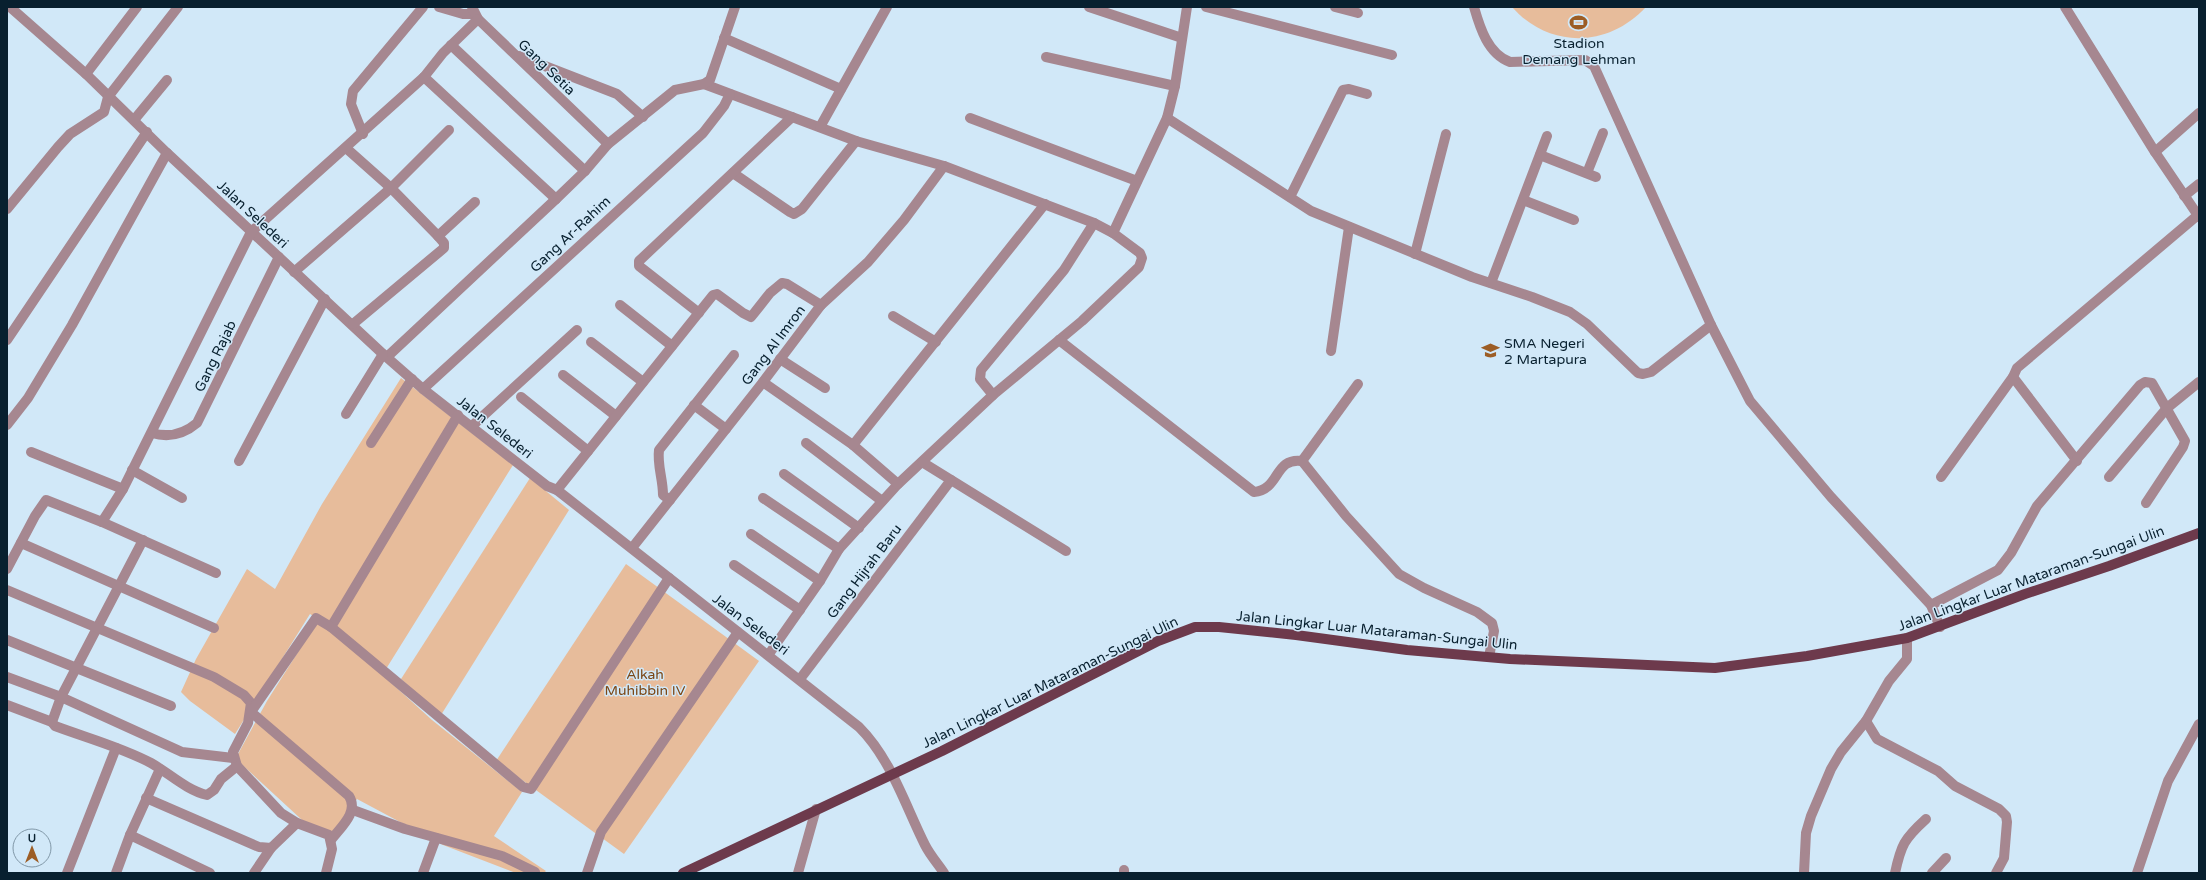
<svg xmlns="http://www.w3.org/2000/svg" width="2206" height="880" font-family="'Varela Round',sans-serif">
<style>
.green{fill:#e7bc9b}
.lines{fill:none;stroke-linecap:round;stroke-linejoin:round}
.minor{stroke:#a68790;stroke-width:10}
.major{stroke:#6d3a4c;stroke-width:10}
.labels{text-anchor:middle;stroke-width:3;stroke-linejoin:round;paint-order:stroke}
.poi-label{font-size:14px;fill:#08202f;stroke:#d1e8f8}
.street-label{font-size:14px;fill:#08202f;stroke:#d1e8f8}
.park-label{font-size:14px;fill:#7b4614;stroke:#d1e8f8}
</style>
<rect width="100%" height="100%" fill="#d1e8f8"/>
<g class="green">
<path d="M1512,7H1646C1608,48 1549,49 1512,7Z"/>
<polygon points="401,378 513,465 386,669 360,646 310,614 235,734 190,701 181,692 196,659 247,569 275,589 322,504"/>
<polygon points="530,478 569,510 441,715 401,679"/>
<polygon points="626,564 759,661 624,854 496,761"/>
<polygon points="317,622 333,630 432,720 522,792 494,836 546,871 544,873 516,873 443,845 357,799 332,835 314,831 238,761 238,754 267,701"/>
</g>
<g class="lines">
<g class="minor">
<path d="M10,7L86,74L167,153L383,354L423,389L547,486L557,490L859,727C891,759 905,805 925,845C930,855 938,864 944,873"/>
<polyline points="439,7 463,14 472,14 474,12"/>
<polyline points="472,7 478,19 608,144"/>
<polyline points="1089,7 1182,38"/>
<polyline points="1206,7 1392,55"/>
<polyline points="1335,7 1358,13"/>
<path d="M1474,7C1480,28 1488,54 1510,62L1585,60L1594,66L1711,325L1750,401L1831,497L1931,605L1940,627"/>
<polyline points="2065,7 2155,152 2199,217"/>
<polyline points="724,38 841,89"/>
<polyline points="451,45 585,171"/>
<polyline points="519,56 617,94 643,117"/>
<polyline points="1046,57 1175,86"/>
<polyline points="86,74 137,7"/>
<polyline points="424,77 556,199"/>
<polyline points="704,84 856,141 944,166 1094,223 1113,233 1140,253 1142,258 1139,267 1082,321 993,395 898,484 839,549 820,581 769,654"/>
<polyline points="970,118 1137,181"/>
<polyline points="1167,118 1311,211 1472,277 1532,297 1570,312 1587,324 1638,373 1643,374 1651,372 1711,325"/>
<polyline points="134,120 167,80"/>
<polyline points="820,127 887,7"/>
<polyline points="363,134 351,104 353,91 423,7"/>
<polyline points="346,148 391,188 438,236 444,243 444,248 353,324"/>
<polyline points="2155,152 2199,113"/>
<polyline points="1540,155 1596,177"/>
<polyline points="733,173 790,212 794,214 802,209 856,141"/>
<polyline points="1587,173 1603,133"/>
<polyline points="2184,196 2199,184"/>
<polyline points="1290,197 1343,90 1349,89 1367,94"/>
<polyline points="1523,200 1574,220"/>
<polyline points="7,209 58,147 70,134 104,112 108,97 178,7"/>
<polyline points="1113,233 1167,118 1175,86 1187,7"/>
<polyline points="438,236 475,202"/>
<polyline points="1415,254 1446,134"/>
<polyline points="294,272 391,188 449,130"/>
<polyline points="1491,283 1547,136"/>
<polyline points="620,305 672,346"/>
<polyline points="699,313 639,266 639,261 792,117"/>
<polyline points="893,316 936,342"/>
<polyline points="7,340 147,132"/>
<path d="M1059,340L1254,492C1280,490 1274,457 1302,461L1358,384"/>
<polyline points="591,342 643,382"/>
<polyline points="1331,351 1349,227"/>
<polyline points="388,356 556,199 585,171 608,144 675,90 704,84 710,80 735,7"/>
<polyline points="780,359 825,388"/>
<polyline points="563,375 616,416"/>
<polyline points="2013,377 2077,461"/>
<polyline points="763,382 853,445 898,484"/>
<polyline points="423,389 703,133 724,106 730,94"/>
<polyline points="993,395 980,379 981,370 1064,270 1094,223"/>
<polyline points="521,397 588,451"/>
<polyline points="694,405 726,429"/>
<polyline points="346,414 383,354"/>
<polyline points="7,425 28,398 72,325 167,153"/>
<polyline points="472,426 577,330"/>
<path d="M152,433C169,438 184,434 197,423L279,257"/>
<polyline points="371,443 412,379"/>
<polyline points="806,443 882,501"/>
<polyline points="853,445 1045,204"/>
<polyline points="31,452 123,489"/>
<polyline points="239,461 325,299"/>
<polyline points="1302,461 1346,516 1399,574 1424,588 1477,612 1492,623 1494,631 1489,657"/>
<polyline points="922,462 1066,551"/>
<polyline points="132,470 182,498"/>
<polyline points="784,474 859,528"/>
<polyline points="1941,477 2013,377 2017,368 2198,215"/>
<polyline points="2109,477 2167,408 2199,382"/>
<polyline points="557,490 713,295 717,294 743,313 751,317 770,293 782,283 787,284 821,305"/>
<polyline points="763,498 839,549"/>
<path d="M670,500L663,495C663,479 657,465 659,450L734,355"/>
<polyline points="102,522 123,489 251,232 424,77 443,53 478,19"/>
<polyline points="751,534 820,581"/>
<path d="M143,540L61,697L52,722L55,726C87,738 121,747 151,763C169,773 186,790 207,795L214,790L221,779L237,766"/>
<polyline points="21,543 214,628"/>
<polyline points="632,548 763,382 821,305 868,262 904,220 944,166"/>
<polyline points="734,565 800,610"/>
<polyline points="7,569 35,516 46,500 102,522 216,573"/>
<polyline points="7,590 214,677 244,695 251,703 248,723 233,752 237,766 281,813 297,823 329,835 332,849 326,873"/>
<polyline points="1931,605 1998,570 2011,553 2037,506 2140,385 2145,382 2152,383 2185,441 2183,447 2146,503"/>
<polyline points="331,627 458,415"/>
<polyline points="7,640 171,706"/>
<polyline points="7,677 61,697 182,752 233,758"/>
<polyline points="800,679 951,480"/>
<polyline points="7,705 52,722"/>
<polyline points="1866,721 1877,739 1938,771 1955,786 1999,809 2006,816 2007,822 2004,858 1996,873"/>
<polyline points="146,798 259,847 271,848 297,823"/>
<polyline points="353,810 405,829 502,856 535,872"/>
<polyline points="130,835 210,873"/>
<path d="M331,840C341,827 359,812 349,796L251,712L316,618L331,627L523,787L531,789L669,578"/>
<polyline points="67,873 116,748"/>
<polyline points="116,873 130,835 160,769"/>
<polyline points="254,873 271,848"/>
<polyline points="423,873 436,838"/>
<polyline points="587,873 601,832 738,632"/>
<polyline points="798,873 816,809"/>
<polyline points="1124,873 1124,870"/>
<polyline points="1804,873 1806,833 1811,816 1831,769 1841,752 1866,721 1889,681 1907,659 1907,638"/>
<path d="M1895,873C1901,845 1904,839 1926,819"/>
<polyline points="1932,873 1946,858"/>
<polyline points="2137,873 2168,781 2199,724"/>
</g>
<polyline class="major" points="683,873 942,751 1158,641 1195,627 1219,627 1296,635 1407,650 1510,659 1715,668 1807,656 1907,638 2025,594 2109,566 2199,533"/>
</g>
<defs>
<symbol id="stadium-bare" viewBox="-9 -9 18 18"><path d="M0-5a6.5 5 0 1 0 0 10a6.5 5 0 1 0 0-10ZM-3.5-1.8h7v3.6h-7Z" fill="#9c5d25" stroke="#d1e8f8" stroke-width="2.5" paint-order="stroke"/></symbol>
<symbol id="school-bare" viewBox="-9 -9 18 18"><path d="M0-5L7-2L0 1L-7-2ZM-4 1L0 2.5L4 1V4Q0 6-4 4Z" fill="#9c5d25" stroke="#d1e8f8" stroke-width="2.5" paint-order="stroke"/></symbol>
</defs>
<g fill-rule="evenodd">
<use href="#stadium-bare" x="1566" y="10" width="25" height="25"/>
<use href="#school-bare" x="1478" y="338" width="25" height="25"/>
</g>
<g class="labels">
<g class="poi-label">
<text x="1579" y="48">Stadion<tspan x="1579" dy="16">Demang Lehman</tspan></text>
<text x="1504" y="348" text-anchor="start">SMA Negeri<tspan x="1504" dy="16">2 Martapura</tspan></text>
</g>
<g class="street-label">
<text transform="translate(547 67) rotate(44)" y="5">Gang Setia</text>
<text transform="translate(253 214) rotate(43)" y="5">Jalan Selederi</text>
<text transform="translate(570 234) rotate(-43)" y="5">Gang Ar-Rahim</text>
<text transform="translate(773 345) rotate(-53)" y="5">Gang Al Imron</text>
<text transform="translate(215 356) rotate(-64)" y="5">Gang Rajab</text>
<text transform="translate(495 427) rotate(38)" y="5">Jalan Selederi</text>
<text transform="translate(864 571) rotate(-53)" y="5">Gang Hijrah Baru</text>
<text transform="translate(2031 578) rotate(-20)" y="5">Jalan Lingkar Luar Mataraman-Sungai Ulin</text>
<text transform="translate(751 624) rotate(37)" y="5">Jalan Selederi</text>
<text transform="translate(1377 630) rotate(6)" y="5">Jalan Lingkar Luar Mataraman-Sungai Ulin</text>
<text transform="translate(1050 682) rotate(-26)" y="5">Jalan Lingkar Luar Mataraman-Sungai Ulin</text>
</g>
<g class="park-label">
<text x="645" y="679">Alkah<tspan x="645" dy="16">Muhibbin IV</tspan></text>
</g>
</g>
<rect width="2206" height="880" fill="none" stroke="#08202f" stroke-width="16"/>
<g transform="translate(32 848)"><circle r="19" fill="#d1e8f8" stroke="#8198a8"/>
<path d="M0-3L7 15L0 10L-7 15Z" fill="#9c5d25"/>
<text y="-6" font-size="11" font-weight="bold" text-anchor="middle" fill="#08202f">U</text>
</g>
</svg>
